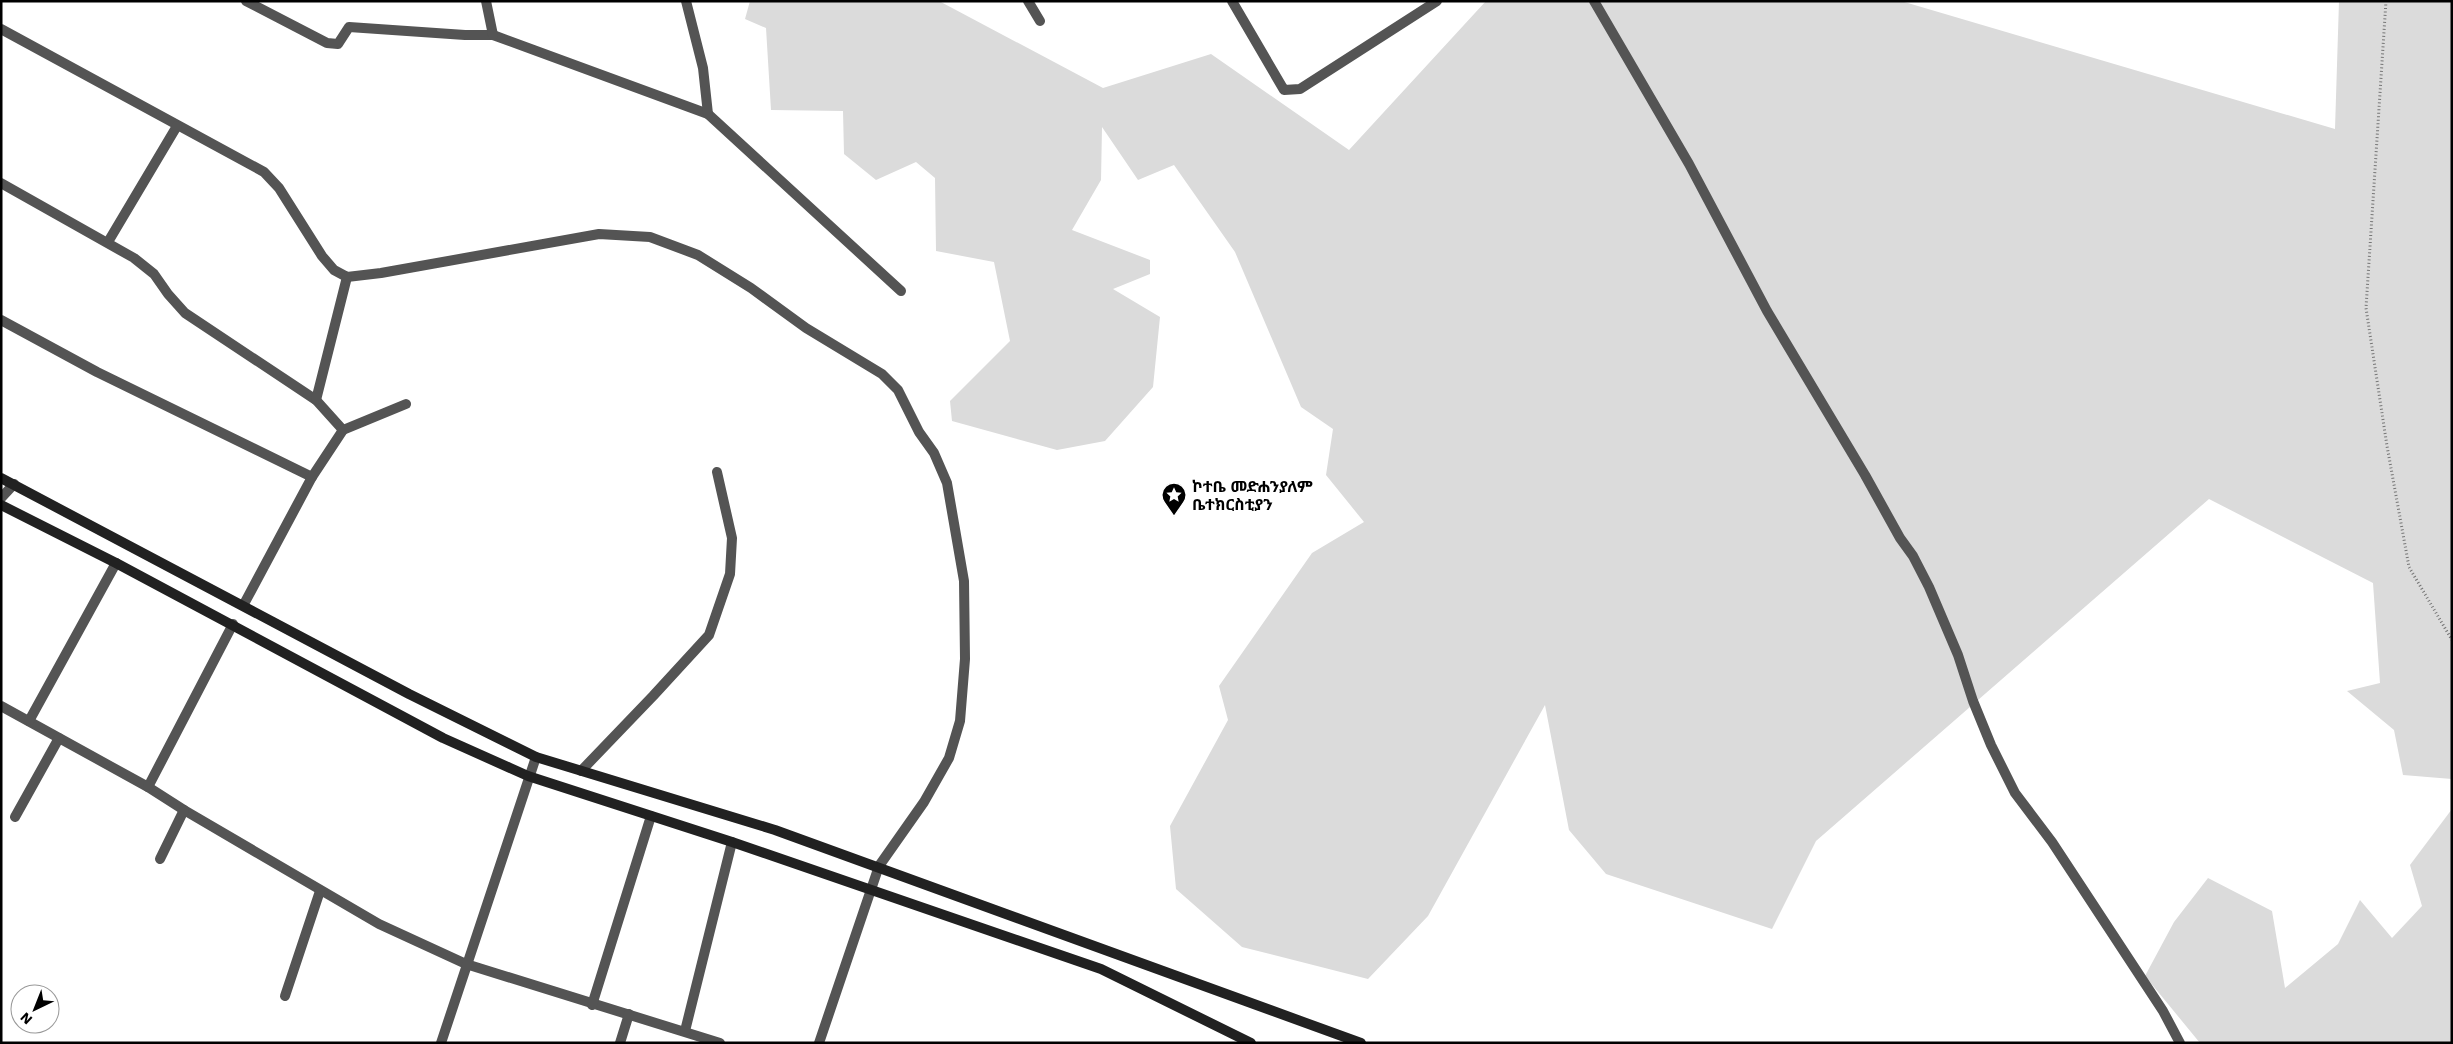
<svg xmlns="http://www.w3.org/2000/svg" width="2453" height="1044" font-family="'Work Sans','Noto Sans Ethiopic',sans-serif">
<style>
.green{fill:#dbdbdb}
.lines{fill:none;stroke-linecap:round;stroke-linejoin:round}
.path{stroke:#767676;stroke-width:3;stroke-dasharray:1 2.5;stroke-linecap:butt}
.minor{stroke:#545454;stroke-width:10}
.secondary{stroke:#212121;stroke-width:10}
.labels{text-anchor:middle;stroke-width:4;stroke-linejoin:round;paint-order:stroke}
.poi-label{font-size:16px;font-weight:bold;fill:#000;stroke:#fff;text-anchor:start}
</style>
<rect width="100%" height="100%" fill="#fff"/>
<g class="green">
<polygon points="750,1 939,1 1103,88 1211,54 1349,150 1486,1 1901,1 2335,129 2339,1 2452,1 2452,779 2403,775 2394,730 2347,691 2380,683 2373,583 2209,499 1816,841 1772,929 1606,874 1569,830 1545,705 1428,916 1368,979 1242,947 1176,889 1170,826 1228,720 1219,686 1312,553 1364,522 1326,475 1333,429 1301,407 1235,252 1174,165 1138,180 1102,127 1101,180 1072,230 1150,260 1150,274 1113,289 1160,317 1153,387 1105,441 1057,450 952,421 950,401 1010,341 994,262 936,251 935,178 916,162 876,180 844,154 843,111 771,110 766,28 745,19"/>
<polygon points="2452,809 2452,1043 2200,1043 2145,976 2174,922 2208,878 2272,911 2285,988 2338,944 2360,900 2392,938 2422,906 2410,865"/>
</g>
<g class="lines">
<polyline class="path" points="2386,1 2366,308 2387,446 2409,567 2452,640"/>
<g class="minor">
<polyline points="246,1 327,43 338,44 349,27 465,35 493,35 708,114 901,291"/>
<polyline points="486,1 493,35"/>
<polyline points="686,1 703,68 708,114"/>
<polyline points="1028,1 1040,21"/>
<polyline points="1232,1 1284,90 1300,89 1437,1"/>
<polyline points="1594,1 1689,164 1767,311 1865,475 1900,538 1913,556 1929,587 1958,655 1973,701 1991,745 2015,793 2052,842 2163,1011 2180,1043"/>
<polyline points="1,29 264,172 279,188 322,256 334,270 347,277 381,273 599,234 650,237 698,255 751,288 806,328 882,374 898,390 919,432 934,453 947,483 964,581 965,659 960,721 949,758 924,802 879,866 819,1043"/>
<polyline points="1,183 134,258 154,274 168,294 185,313 316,400 343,430"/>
<polyline points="108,242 177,126"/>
<polyline points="1,320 97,372 312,477"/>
<polyline points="316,400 347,277"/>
<polyline points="1,498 14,484"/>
<polyline points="244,604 312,477 343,430 406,404"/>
<polyline points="1,706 148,787 184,810 379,924 466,964 720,1043"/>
<polyline points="29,721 116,563"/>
<polyline points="581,771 653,696 709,635 730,574 732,538 717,472"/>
<polyline points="148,787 233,624"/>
<polyline points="15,817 59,738"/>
<polyline points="160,859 184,810"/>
<polyline points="285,996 320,891"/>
<polyline points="592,1005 651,816"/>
<polyline points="685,1031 732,842"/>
<polyline points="441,1043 536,757"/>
<polyline points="620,1043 629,1014"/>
</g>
<g class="secondary">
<polyline points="1,478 409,694 536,757 775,830 1361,1043"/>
<polyline points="1,505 116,563 443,738 528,776 732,842 1101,969 1251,1043"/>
</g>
</g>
<defs>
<symbol id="sight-pin" viewBox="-11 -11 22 30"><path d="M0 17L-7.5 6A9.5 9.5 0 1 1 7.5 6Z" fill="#000" stroke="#fff"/><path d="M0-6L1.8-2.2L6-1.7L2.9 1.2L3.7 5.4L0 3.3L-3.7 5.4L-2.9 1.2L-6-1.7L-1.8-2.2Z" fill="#fff"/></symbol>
</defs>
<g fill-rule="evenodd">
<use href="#sight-pin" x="1160" y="481" width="28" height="38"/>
</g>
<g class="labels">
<g class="poi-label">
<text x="1192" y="492">ኮተቤ መድሐንያለም<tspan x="1192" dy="18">ቤተክርስቲያን</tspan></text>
</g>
</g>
<rect width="2453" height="1044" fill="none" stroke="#000000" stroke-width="5"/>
<g transform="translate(35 1009) rotate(223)"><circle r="24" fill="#ffffff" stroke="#999999"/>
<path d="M0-4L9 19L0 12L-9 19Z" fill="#000000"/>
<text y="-8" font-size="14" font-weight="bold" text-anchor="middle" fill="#000000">N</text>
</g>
</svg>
